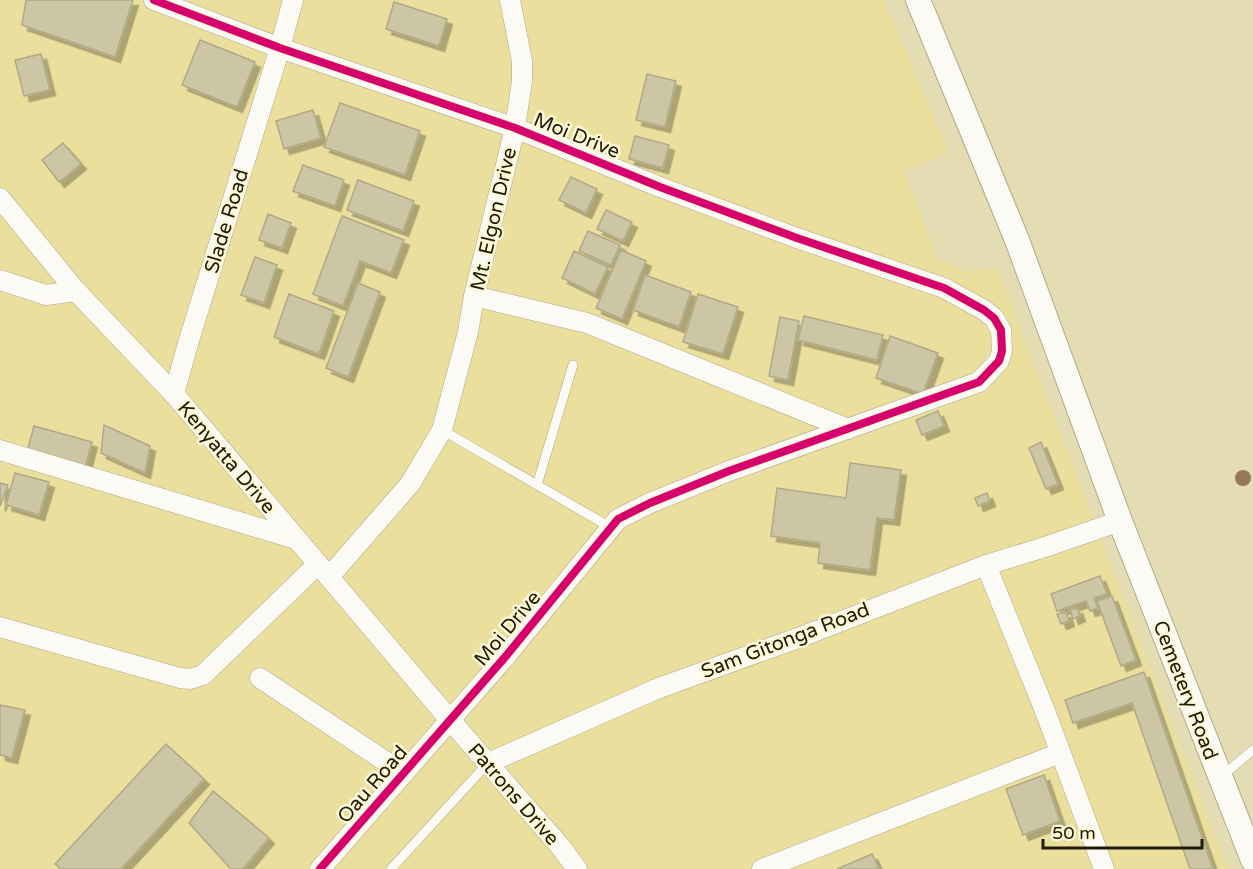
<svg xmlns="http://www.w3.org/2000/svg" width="1253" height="869" font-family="'Varela Round',sans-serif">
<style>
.built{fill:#ebdf9d}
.building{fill:#ccc6a5;stroke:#afa988;stroke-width:1.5;filter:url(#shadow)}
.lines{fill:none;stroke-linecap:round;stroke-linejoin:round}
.service-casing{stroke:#afa988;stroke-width:10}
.minor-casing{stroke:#afa988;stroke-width:21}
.tertiary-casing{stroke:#afa988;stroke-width:26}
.service{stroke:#fbfaf4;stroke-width:9}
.minor{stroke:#fbfaf4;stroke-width:20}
.tertiary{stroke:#fbfaf4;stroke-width:24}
.cycleway-casing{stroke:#fdf8da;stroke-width:11}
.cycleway{stroke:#d6006c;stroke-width:8}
.tree{fill:#95775a}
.labels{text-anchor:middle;stroke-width:5;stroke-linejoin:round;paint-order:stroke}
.street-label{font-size:20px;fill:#201b00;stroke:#fdf8da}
</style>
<defs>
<filter id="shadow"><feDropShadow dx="5.5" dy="5.5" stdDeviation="0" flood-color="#0004"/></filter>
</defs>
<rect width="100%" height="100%" fill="#e4ddb3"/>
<polygon class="built" points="0,0 884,0 949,153 904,171 937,258 968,271 997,268 1228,869 0,869"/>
<g class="building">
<polygon points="26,0 133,0 115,57 22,25"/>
<polygon points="394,2 447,19 439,46 386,29"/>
<polygon points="200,40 255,62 237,107 182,85"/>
<polygon points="41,54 50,90 24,96 15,60"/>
<polygon points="647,74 676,81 665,127 636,120"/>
<polygon points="340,103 420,131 405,175 324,147"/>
<polygon points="313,110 321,138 284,149 276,121"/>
<polygon points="635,136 669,145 663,168 629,159"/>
<polygon points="63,143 81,164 59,182 42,160"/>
<polygon points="303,165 344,180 335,206 293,191"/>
<polygon points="571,177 597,189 586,213 559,200"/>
<polygon points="358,180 414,201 403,231 347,210"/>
<polygon points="606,210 632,222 623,241 597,229"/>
<polygon points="268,214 291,223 282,248 259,240"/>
<polygon points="342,216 404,240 391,273 360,261 343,306 313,294"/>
<polygon points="588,231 620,245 611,265 579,251"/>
<polygon points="621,250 646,261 622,319 596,308"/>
<polygon points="574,251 608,267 595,294 562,278"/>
<polygon points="255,257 277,265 264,303 241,295"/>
<polygon points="645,275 691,292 679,327 633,310"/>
<polygon points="358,283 380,292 348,377 326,368"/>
<polygon points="289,294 334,311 319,354 274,337"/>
<polygon points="698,294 738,307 723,354 683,342"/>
<polygon points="804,316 883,335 877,360 798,340"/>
<polygon points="780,317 799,321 788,380 769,376"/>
<polygon points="890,336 938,353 923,394 876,378"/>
<polygon points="938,411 944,426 922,435 916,420"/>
<polygon points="104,425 150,446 145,473 101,453"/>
<polygon points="34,426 92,442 83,475 25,460"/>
<polygon points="1041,442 1058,484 1046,489 1029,448"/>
<polygon points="850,463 901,470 894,520 877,518 870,570 818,563 820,543 771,536 777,488 846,498"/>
<polygon points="15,473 49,482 39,515 6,505"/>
<polygon points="0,483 8,485 0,506"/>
<polygon points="987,493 990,501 978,506 975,498"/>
<polygon points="1100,576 1107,594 1094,598 1098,608 1090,611 1086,601 1057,611 1051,594"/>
<polygon points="1112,596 1136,660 1121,666 1097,601"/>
<polygon points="1077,608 1080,616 1073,619 1070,610"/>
<polygon points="1066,612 1069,621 1061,624 1057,614"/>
<polygon points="1144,672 1213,869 1190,869 1132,703 1073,723 1065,700"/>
<polygon points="0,705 25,710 12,758 0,755"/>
<polygon points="166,744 204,779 121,869 61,869 55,864"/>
<polygon points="1044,775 1060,821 1023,835 1006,789"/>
<polygon points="213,791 269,838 243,869 231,869 189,823"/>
<polygon points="872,854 879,869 837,869"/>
</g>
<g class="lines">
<defs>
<g id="service">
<polyline points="442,430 610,527"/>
<polyline points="537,485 573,365"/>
<polyline points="1222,776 1253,750"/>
<polyline points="391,869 488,763"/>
</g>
<g id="minor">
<polyline points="154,0 280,48 515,128 660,187 797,238 944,288 984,310 994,318 1001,330 1002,351 999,361 979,382 729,471 650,503 618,519 506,656 320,869"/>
<polyline points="0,198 76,291 174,394 450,720 560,846 577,869"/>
<polyline points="0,280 46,295 76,291"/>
<polyline points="474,296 587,323 848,429"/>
<polyline points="174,394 189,340 280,48 293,0"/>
<polyline points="0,450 296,539"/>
<polyline points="986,565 1045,711 1104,869"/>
<polyline points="329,577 410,484 442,430 468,332 474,296 515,128 522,81 522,61 510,0"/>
<polyline points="0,627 180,678 190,679 203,675 318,564"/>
<polyline points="260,678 403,773"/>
<polyline points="488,763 659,688 798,638 986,565 1045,547 1120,521"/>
<polyline points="762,869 1060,753"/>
</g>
<polyline id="tertiary" points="918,0 1017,240 1120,521 1253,860"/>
</defs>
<use href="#service" class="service-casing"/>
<use href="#minor" class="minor-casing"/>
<use href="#tertiary" class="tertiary-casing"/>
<use href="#service" class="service"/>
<use href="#minor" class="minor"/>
<use href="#tertiary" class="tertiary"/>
<defs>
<polyline id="cycleway" points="154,0 280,48 515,128 660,187 797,238 944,288 984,310 994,318 1001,330 1002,351 999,361 979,382 729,471 650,503 618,519 506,656 320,869"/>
</defs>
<use href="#cycleway" class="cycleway-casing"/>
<use href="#cycleway" class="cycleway"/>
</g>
<circle class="tree" cx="1243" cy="478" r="8"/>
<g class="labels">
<g class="street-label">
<text transform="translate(577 135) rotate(22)" y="7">Moi Drive</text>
<text transform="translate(493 219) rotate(-77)" y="7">Mt. Elgon Drive</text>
<text transform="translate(226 221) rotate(-73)" y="7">Slade Road</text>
<text transform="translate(227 457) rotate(50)" y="7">Kenyatta Drive</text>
<text transform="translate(507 628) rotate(-50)" y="7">Moi Drive</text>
<text transform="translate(785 640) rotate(-21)" y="7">Sam Gitonga Road</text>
<text transform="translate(1186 690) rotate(69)" y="7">Cemetery Road</text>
<text transform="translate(372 784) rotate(-49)" y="7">Oau Road</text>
<text transform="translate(514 794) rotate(49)" y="7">Patrons Drive</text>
</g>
</g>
<path d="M1043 839v9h159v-9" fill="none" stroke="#201b00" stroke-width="3"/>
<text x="1052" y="839" font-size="18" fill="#201b00" stroke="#fdf8da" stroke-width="4.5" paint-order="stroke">50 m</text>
</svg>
